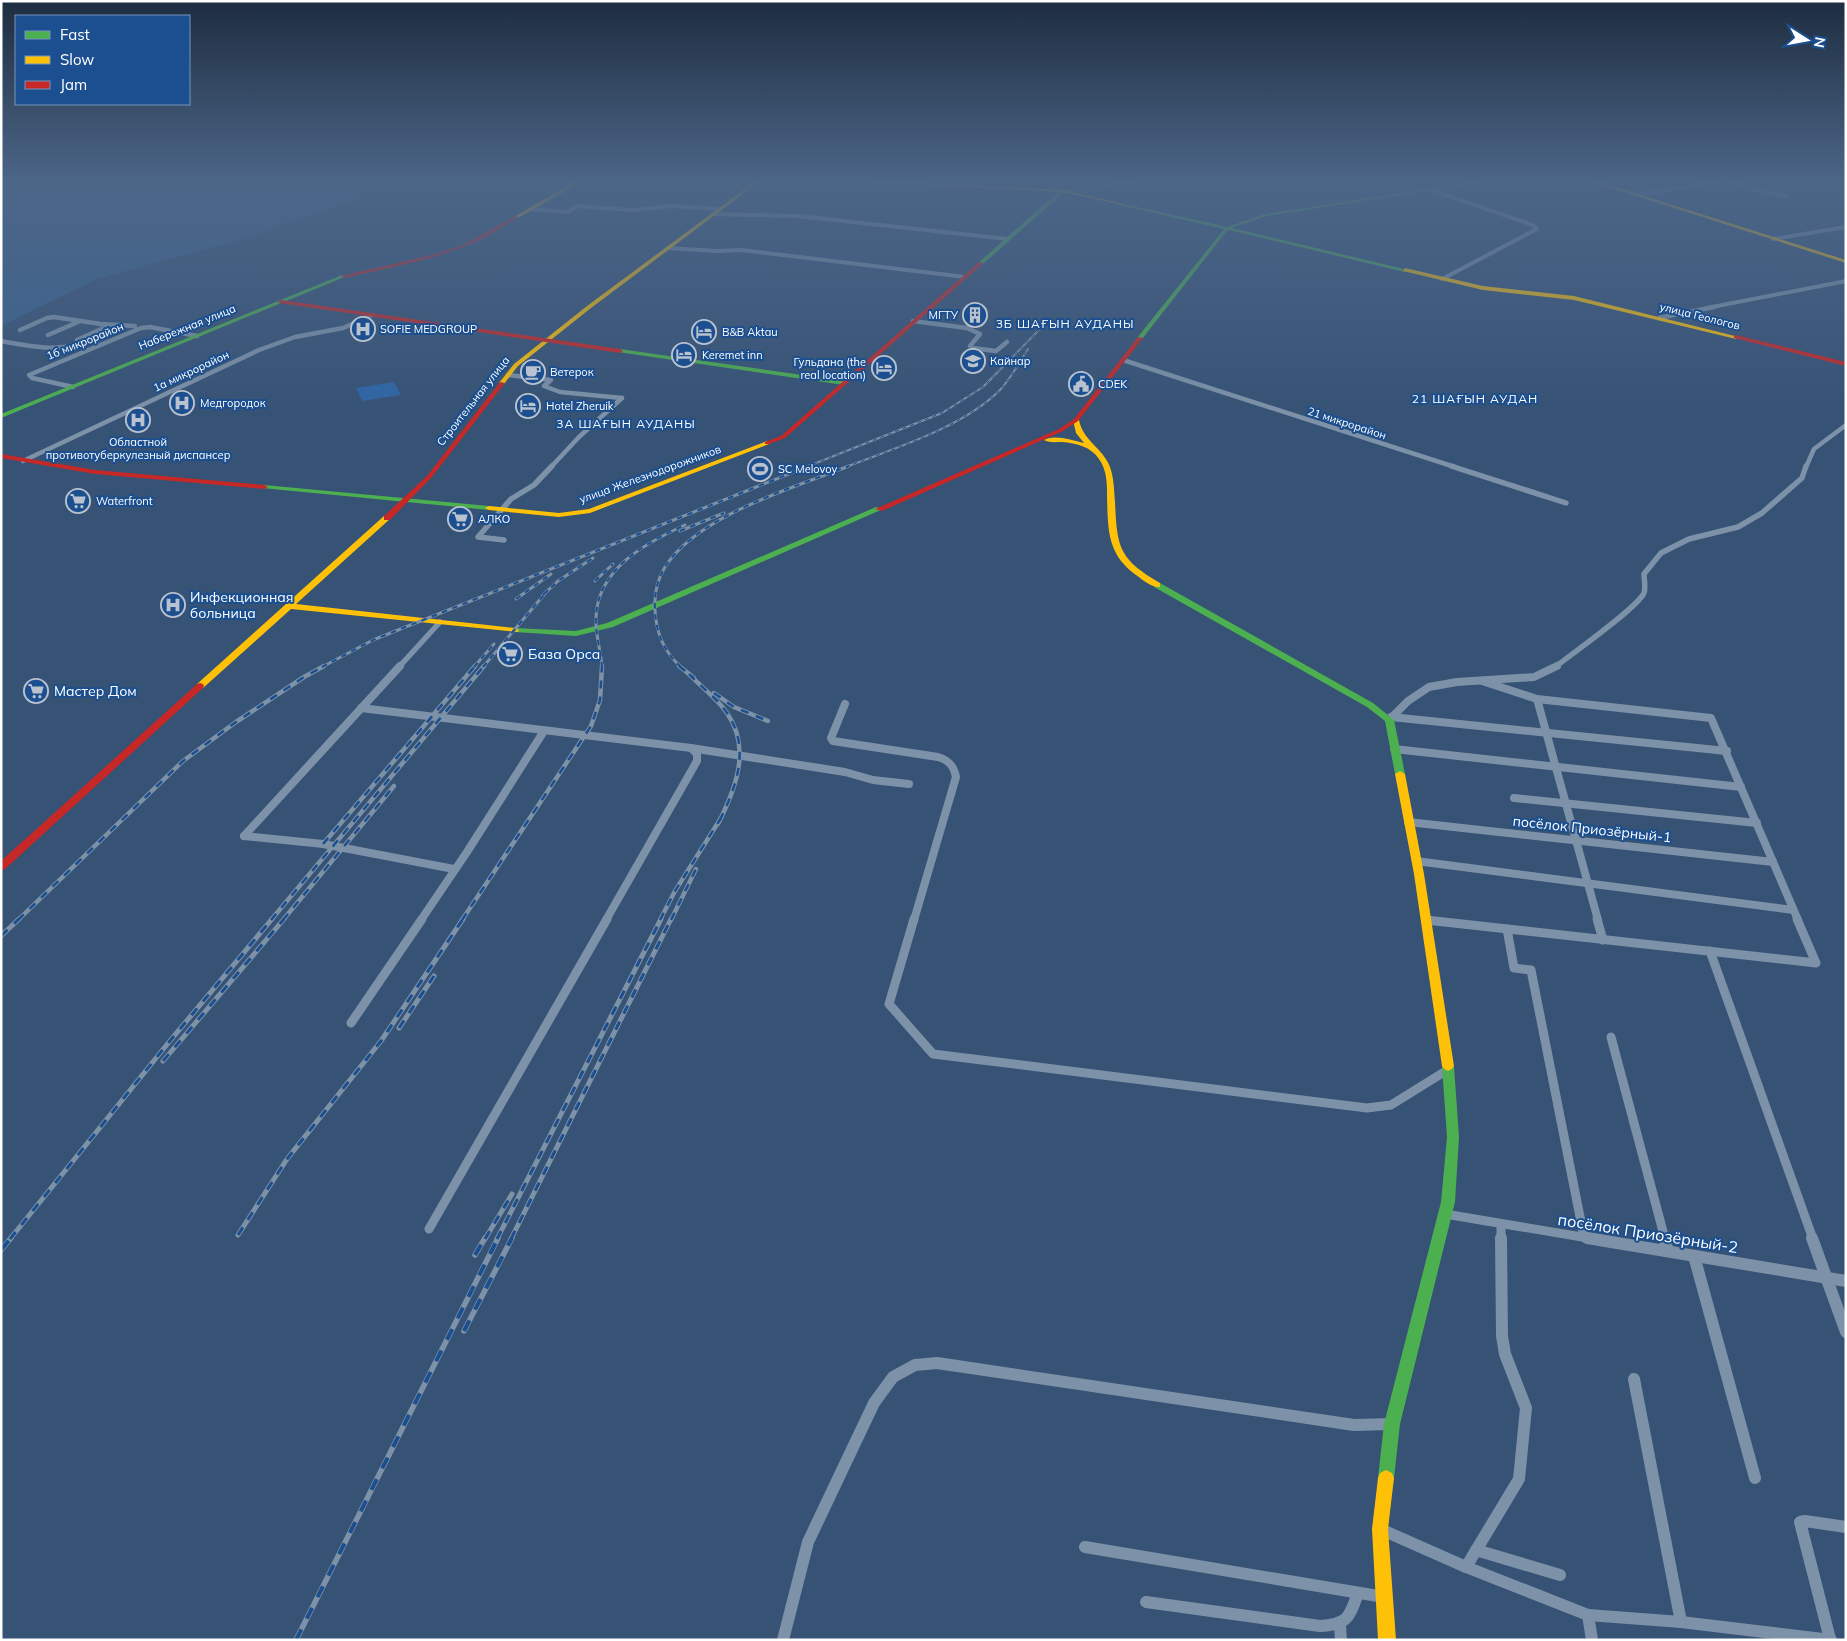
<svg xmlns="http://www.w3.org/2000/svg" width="1847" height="1641" font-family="Mulish,sans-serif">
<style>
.green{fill:#2f66a5}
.water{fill:#3b618d}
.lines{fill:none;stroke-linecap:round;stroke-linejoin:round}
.street-far5{stroke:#7d92a8;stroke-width:4}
.street-far4{stroke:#7d92a8;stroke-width:4.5}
.street-far3{stroke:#7d92a8;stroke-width:5.5}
.street-far2{stroke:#7d92a8;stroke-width:8}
.street-far1{stroke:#7d92a8;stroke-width:9}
.street{stroke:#7d92a8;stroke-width:12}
.fast{fill:#4caf50;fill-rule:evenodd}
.slow{fill:#ffc107;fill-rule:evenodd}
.jam{fill:#c62828;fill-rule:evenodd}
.rail-far4-casing{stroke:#7e92a7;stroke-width:2}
.rail-far3-casing{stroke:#7e92a7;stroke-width:3}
.rail-far2-casing{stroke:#7e92a7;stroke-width:4.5}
.rail-far1-casing{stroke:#7e92a7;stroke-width:5}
.rail-casing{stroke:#7e92a7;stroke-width:5.5}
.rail-far4{stroke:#1b4f8f;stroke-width:1;stroke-dasharray:4;stroke-linecap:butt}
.rail-far3{stroke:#1b4f8f;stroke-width:2;stroke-dasharray:5.5;stroke-linecap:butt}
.rail-far2{stroke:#1b4f8f;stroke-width:2.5;stroke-dasharray:8;stroke-linecap:butt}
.rail-far1{stroke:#1b4f8f;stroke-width:3;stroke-dasharray:9;stroke-linecap:butt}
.rail{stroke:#1b4f8f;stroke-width:4;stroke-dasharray:12;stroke-linecap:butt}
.labels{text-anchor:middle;stroke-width:4;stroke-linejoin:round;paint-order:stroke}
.far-poi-label{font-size:11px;fill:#fff;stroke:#1b4f8f;text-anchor:start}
.far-street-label{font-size:11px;fill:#fff;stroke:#1b4f8f}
.far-neighbourhood-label{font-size:12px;letter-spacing:1px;fill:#fff;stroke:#1b4f8f}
.poi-label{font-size:14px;fill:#fff;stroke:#1b4f8f;text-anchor:start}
.street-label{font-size:14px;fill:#fff;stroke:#1b4f8f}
.near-street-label{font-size:16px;fill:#fff;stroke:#1b4f8f}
</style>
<rect width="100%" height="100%" fill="#365274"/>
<polygon class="green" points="394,382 401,395 362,401 356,388"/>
<polygon class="water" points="1,182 371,182 358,187 325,183 369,193 336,207 274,227 257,235 97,279 1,326"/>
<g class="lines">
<g class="street-far5">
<polyline points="1728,182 1787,197"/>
<polyline points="1431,190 1533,225 1537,229 1442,279"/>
<polyline points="1635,195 1718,182"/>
<polyline points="530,209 568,212 577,206 632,210 672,206 719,209"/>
<polyline points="713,214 798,216 1008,239"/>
<polyline points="1773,239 1846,227"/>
<polyline points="668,248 717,251 742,250 965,277"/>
<polyline points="1707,308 1846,281"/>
</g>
<g class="street-far4">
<polyline points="1659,318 1714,307"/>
<polyline points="913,321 967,328 980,334 970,346 972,348 996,351 1007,342"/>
<polyline points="20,330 47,318 54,317 101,324 135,326"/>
<polyline points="48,335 78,322"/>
<polyline points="77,340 108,326"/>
<path d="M1,341C37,348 61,352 97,340"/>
<polyline points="1123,360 1455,467"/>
<polyline points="508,375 551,380 544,386 560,392 622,398"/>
<polyline points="73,387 32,378 29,375 141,328 150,327 197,336"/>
<polyline points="23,461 259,350 295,337 343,328 372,315"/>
<polyline points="551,467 579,437 622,398"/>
<polyline points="1806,467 1814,449 1846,425"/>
</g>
<g class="street-far3">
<polyline points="1451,466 1566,503"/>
<polyline points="504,540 478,537 511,499 534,485 552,466"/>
<polyline points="399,667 440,622"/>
<path d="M1555,667C1572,654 1637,608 1644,593C1646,587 1644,580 1644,574L1661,553L1689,539L1738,527L1762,513L1802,478L1806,466"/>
</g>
<g class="street-far2">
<polyline points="1482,681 1537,699 1711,718 1798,920"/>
<polyline points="1537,699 1598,920"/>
<path d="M845,704L831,738L833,741L938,757C949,760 954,766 956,777L914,920"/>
<polyline points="361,708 691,748 697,754 697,761 606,920"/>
<polyline points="1391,717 1727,751"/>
<polyline points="1389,720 1408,701 1429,687 1457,682 1534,677 1557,666"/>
<polyline points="691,748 845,772 873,780 909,784"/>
<polyline points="1394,749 1741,787"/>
<polyline points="1514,798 1757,823"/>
<polyline points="1408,822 1773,862"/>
<polyline points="244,836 400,666"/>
<polyline points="244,836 323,844 454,869"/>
<polyline points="1416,861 1793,910"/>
<polyline points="421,920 467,852 544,731"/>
</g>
<g class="street-far1">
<polyline points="914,919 889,1004 933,1054 1367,1108 1391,1105 1449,1069"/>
<polyline points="1597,919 1603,940"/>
<polyline points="1426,920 1816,963 1797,919"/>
<polyline points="1507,929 1514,968 1531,970 1584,1237"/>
<polyline points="1710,951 1813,1239"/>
<polyline points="351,1023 422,919"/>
<polyline points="1611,1037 1665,1239"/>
<polyline points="1445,1214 1594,1239"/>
<polyline points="1501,1224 1501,1239"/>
<polyline points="429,1229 607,919"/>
</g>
<g class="street">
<polyline points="1587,1238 1846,1281"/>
<polyline points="1664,1238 1668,1251"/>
<polyline points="1812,1238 1846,1332"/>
<polyline points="1694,1256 1755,1478"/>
<polyline points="1634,1379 1681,1622"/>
<polyline points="1380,1529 1466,1567 1588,1615 1681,1622 1831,1640"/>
<polyline points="1085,1547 1384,1597"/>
<polyline points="1476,1550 1560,1575"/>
<polyline points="1466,1567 1519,1479 1526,1408 1505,1354 1502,1336 1501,1238"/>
<path d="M1146,1602L1320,1626C1348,1624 1349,1618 1358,1593"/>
<polyline points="1588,1615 1592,1640"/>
<polyline points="1340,1625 1341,1640"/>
<polyline points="1830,1639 1800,1522 1805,1521 1846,1527"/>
<polyline points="783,1640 808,1542 874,1403 893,1377 915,1365 937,1363 1354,1425 1392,1424"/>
</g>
<g class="fast">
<polygon points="1123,182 1136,182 1074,191 1061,195 983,264 978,263 1057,193 1074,189"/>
<polygon points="1473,182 1484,182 1266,216 1237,226 1232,228 1408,270 1405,272 1229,230 1226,232 1142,339 1137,338 1224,229 1120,205 1120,203 1227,227 1265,214"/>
<polygon points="342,275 347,276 1,418 1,414"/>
<polygon points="620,349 844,381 847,383 844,385 618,352 618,350"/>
<polygon points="264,485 489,506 493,508 489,510 262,488 262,486"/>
<polygon points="876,507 883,509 613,627 576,636 515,632 511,630 515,628 576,631 607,623"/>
<polygon points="1154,583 1160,583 1373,703 1394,720 1405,774 1403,776 1397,776 1395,774 1385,721 1367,707 1154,587"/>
<polygon points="1448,1061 1452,1063 1454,1066 1459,1137 1455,1202 1400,1424 1394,1478 1392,1483 1386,1486 1380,1483 1378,1478 1384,1424 1441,1202 1447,1137 1442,1066 1444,1063"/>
</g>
<g class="slow">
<polygon points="570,182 574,182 571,188 518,218 514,217 567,186"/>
<polygon points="754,182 759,182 591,308 518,366 504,384 500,384 499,383 514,364 587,306"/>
<polygon points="868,182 901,182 1064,190 1124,204 1122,205 1064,192"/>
<polygon points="1593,182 1600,182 1846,260 1846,263"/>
<polygon points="1405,268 1483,286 1574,296 1739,337 1736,339 1574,300 1483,290 1403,271"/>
<path d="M1076,418L1079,420C1083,441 1103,448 1110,467C1114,478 1114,490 1115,502C1117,548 1119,559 1160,583V587C1152,588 1143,580 1136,575C1107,554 1108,530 1107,496C1107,484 1107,470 1099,459C1091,447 1077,443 1062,442C1056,442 1049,443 1044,440C1054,434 1072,440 1084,443L1076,433L1073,420Z"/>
<polygon points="767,441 770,443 769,444 590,513 559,517 489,510 485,508 489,506 559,513 589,509"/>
<polygon points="384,516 391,518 296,604 515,628 519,630 518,632 291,609 203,688 197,688 196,686 197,684"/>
<polygon points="1400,771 1405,774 1424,874 1454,1066 1452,1069 1448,1071 1444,1069 1442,1066 1414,874 1395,774"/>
<polygon points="1386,1470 1392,1473 1394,1478 1388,1529 1396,1640 1378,1640 1372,1529 1378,1478 1380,1473"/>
</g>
<g class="jam">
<path d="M514,216L518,217C468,255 404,264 344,278L341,276L436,254L463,245Z"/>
<polygon points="979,262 984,263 785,438 769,444 765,444 765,442 781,436"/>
<polygon points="281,300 620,349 623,351 620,353 279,303 278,302"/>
<polygon points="1736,335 1846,362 1846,366 1734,338 1734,336"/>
<polygon points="1138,337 1143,338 1078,421 1063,431 882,511 875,509 1059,429 1074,419"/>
<polygon points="500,382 505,383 431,478 390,520 384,520 384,516 427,476"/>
<polygon points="1,454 95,470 264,485 268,487 264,489 95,474 1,458"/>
<polygon points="200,683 203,684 204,686 203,688 5,869 1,870 1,861 197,684"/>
</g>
<defs>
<g id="rail-far4">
<polyline points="806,467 942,413 983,387 1041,328"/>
<path d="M846,467C895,448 962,428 1000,390C1011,378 1019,363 1028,349"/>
</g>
<g id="rail-far3">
<polyline points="680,531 724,513"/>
<polyline points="595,581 613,564"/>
<polyline points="543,595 558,581 593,558"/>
<polyline points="516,599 551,574"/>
<polyline points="322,667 373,640 809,466"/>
<polyline points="474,667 494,644"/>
<polyline points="483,667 548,590"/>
<path d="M602,667C601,651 595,634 596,617C598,568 646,543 685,525"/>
<path d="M681,667C664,652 656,633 655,610C654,595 657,580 665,567C698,515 793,488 849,466"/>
</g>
<g id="rail-far2">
<polyline points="679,666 694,678"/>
<path d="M689,674C701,687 717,698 727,713C752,749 735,790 718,824"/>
<polyline points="714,693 734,707 768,721"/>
<polyline points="323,844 475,666"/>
<polyline points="18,920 183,761 236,722 304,677 324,666"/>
<polyline points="271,920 484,666"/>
<polyline points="283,920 394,786"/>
<polyline points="462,920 591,726 600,700 602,666"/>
<polyline points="660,920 675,891 721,818"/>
<polyline points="671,920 696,869"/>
</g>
<g id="rail-far1">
<polyline points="1,936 19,919"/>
<polyline points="399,1028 434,976"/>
<polyline points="163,1061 284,919"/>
<polyline points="238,1235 287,1159 381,1041 463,919"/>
<polyline points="10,1239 169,1042 272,919"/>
<polyline points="485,1239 512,1194"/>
<polyline points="497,1239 661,919"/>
<polyline points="511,1239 671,919"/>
</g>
<g id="rail">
<polyline points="1,1250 11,1238"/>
<polyline points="475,1255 485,1238"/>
<polyline points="464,1331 512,1238"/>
<polyline points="296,1640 498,1238"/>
</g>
</defs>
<use href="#rail-far4" class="rail-far4-casing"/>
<use href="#rail-far3" class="rail-far3-casing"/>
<use href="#rail-far2" class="rail-far2-casing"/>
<use href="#rail-far1" class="rail-far1-casing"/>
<use href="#rail" class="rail-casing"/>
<use href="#rail-far4" class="rail-far4"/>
<use href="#rail-far3" class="rail-far3"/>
<use href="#rail-far2" class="rail-far2"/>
<use href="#rail-far1" class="rail-far1"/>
<use href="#rail" class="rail"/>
</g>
<linearGradient id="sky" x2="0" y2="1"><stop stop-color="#1e2d40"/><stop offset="0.44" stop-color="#4c6688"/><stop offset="1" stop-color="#4c6688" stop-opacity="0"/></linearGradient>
<rect width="1847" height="412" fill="url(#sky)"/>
<defs>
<symbol id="building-ring" viewBox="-11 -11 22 22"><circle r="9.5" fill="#1b4f8f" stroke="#b9c2ce" stroke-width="1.5"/><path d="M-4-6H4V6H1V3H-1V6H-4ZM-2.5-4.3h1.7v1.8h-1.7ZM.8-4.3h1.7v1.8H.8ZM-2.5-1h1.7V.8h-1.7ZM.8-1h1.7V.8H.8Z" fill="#b9c2ce"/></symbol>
<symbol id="hospital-ring" viewBox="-11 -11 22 22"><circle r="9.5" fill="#1b4f8f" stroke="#b9c2ce" stroke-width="1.5"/><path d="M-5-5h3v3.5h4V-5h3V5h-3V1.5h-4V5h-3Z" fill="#b9c2ce"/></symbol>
<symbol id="hotel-ring" viewBox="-11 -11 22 22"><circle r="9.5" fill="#1b4f8f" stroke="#b9c2ce" stroke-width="1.5"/><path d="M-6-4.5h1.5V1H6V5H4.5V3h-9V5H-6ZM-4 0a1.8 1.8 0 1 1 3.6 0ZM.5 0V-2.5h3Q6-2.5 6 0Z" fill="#b9c2ce"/></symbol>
<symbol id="university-ring" viewBox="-11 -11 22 22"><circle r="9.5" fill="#1b4f8f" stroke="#b9c2ce" stroke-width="1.5"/><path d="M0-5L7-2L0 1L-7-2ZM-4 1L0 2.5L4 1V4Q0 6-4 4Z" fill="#b9c2ce"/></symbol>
<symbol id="cafe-ring" viewBox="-11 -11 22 22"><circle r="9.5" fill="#1b4f8f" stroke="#b9c2ce" stroke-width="1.5"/><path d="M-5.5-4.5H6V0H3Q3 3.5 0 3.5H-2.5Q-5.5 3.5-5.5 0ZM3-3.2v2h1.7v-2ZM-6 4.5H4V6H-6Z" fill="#b9c2ce"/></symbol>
<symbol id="civic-ring" viewBox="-11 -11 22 22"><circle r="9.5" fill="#1b4f8f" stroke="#b9c2ce" stroke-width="1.5"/><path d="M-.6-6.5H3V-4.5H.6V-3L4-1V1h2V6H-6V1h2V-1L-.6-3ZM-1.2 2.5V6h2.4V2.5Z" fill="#b9c2ce"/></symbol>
<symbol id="stadium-ring" viewBox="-11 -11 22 22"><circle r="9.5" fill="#1b4f8f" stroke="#b9c2ce" stroke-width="1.5"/><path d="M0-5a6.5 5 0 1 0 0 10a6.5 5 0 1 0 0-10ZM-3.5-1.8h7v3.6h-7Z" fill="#b9c2ce"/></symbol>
<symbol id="supermarket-ring" viewBox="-11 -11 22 22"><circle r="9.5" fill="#1b4f8f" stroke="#b9c2ce" stroke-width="1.5"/><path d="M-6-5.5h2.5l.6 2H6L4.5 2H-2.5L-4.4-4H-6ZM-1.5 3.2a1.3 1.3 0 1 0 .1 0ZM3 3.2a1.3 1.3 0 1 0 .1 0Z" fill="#b9c2ce"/></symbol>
</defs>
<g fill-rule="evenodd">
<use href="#building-ring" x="961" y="301" width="28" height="28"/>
<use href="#hospital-ring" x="349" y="315" width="28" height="28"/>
<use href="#hotel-ring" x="690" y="318" width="28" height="28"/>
<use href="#hotel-ring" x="670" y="341" width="28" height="28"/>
<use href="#university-ring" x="959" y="347" width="28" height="28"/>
<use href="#hotel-ring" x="870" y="354" width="28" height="28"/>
<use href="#cafe-ring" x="519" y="358" width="28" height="28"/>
<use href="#civic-ring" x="1067" y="370" width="28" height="28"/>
<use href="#hospital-ring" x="168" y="389" width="28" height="28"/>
<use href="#hotel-ring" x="514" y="392" width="28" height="28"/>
<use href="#hospital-ring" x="124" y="406" width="28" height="28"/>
<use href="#stadium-ring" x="746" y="455" width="28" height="28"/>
<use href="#supermarket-ring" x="64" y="487" width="28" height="28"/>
<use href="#supermarket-ring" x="446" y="505" width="28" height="28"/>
<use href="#hospital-ring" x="159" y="591" width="28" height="28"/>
<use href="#supermarket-ring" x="496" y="640" width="28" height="28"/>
<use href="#supermarket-ring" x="22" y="677" width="28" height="28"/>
</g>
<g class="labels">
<g class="far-poi-label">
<text x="958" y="319" text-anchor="end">МГТУ</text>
<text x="380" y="333">SOFIE MEDGROUP</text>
<text x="722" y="336">B&amp;B Aktau</text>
<text x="702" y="359">Keremet inn</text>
<text x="990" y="365">Кайнар</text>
<text x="866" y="366" text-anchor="end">Гульдана (the<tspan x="866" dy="13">real location)</tspan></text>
<text x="550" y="376">Ветерок</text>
<text x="1098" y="388">CDEK</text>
<text x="200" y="407">Медгородок</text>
<text x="546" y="410">Hotel Zheruik</text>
<text x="138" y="446" text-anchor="middle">Областной<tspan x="138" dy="13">противотуберкулезный диспансер</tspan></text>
<text x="778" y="473">SC Melovoy</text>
<text x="96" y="505">Waterfront</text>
<text x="478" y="523">АЛКО</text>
</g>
<g class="far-street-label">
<text transform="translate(1700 316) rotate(14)" y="4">улица Геологов</text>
<text transform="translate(187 327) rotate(-22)" y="4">Набережная улица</text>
<text transform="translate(85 341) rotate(-22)" y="4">1б микрорайон</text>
<text transform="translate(191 371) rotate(-25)" y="4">1а микрорайон</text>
<text transform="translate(473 401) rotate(-52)" y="4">Строительная улица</text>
<text transform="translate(1347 423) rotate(18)" y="4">21 микрорайон</text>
<text transform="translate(650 474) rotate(-20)" y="4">улица Железнодорожников</text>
</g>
<g class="far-neighbourhood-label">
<text x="1065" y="328">3Б ШАҒЫН АУДАНЫ</text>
<text x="1475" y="403">21 ШАҒЫН АУДАН</text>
<text x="626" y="428">3А ШАҒЫН АУДАНЫ</text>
</g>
<g class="poi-label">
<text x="190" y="602">Инфекционная<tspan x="190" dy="16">больница</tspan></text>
<text x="528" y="659">База Орса</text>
<text x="54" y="696">Мастер Дом</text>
</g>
<g class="street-label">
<text transform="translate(1592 829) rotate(6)" y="5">посёлок Приозёрный-1</text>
</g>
<g class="near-street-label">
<text transform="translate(1648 1233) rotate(9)" y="6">посёлок Приозёрный-2</text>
</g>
</g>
<rect width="1847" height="1641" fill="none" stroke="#ffffff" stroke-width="5"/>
<rect x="15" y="15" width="175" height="90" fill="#1b4f8f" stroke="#7695bc"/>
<rect x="25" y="31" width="25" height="8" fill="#4caf50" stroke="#7695bc"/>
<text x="60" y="40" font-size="15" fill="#ffffff">Fast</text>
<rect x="25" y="56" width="25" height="8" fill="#ffc107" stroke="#7695bc"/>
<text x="60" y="65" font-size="15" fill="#ffffff">Slow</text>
<rect x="25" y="81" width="25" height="8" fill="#c62828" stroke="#7695bc"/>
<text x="60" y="90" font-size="15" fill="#ffffff">Jam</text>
<g transform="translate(1807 40) rotate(101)" stroke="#1b4f8f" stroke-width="4" paint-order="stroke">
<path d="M0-4L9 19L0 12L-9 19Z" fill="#ffffff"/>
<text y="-8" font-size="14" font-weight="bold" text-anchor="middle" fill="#ffffff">N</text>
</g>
</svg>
